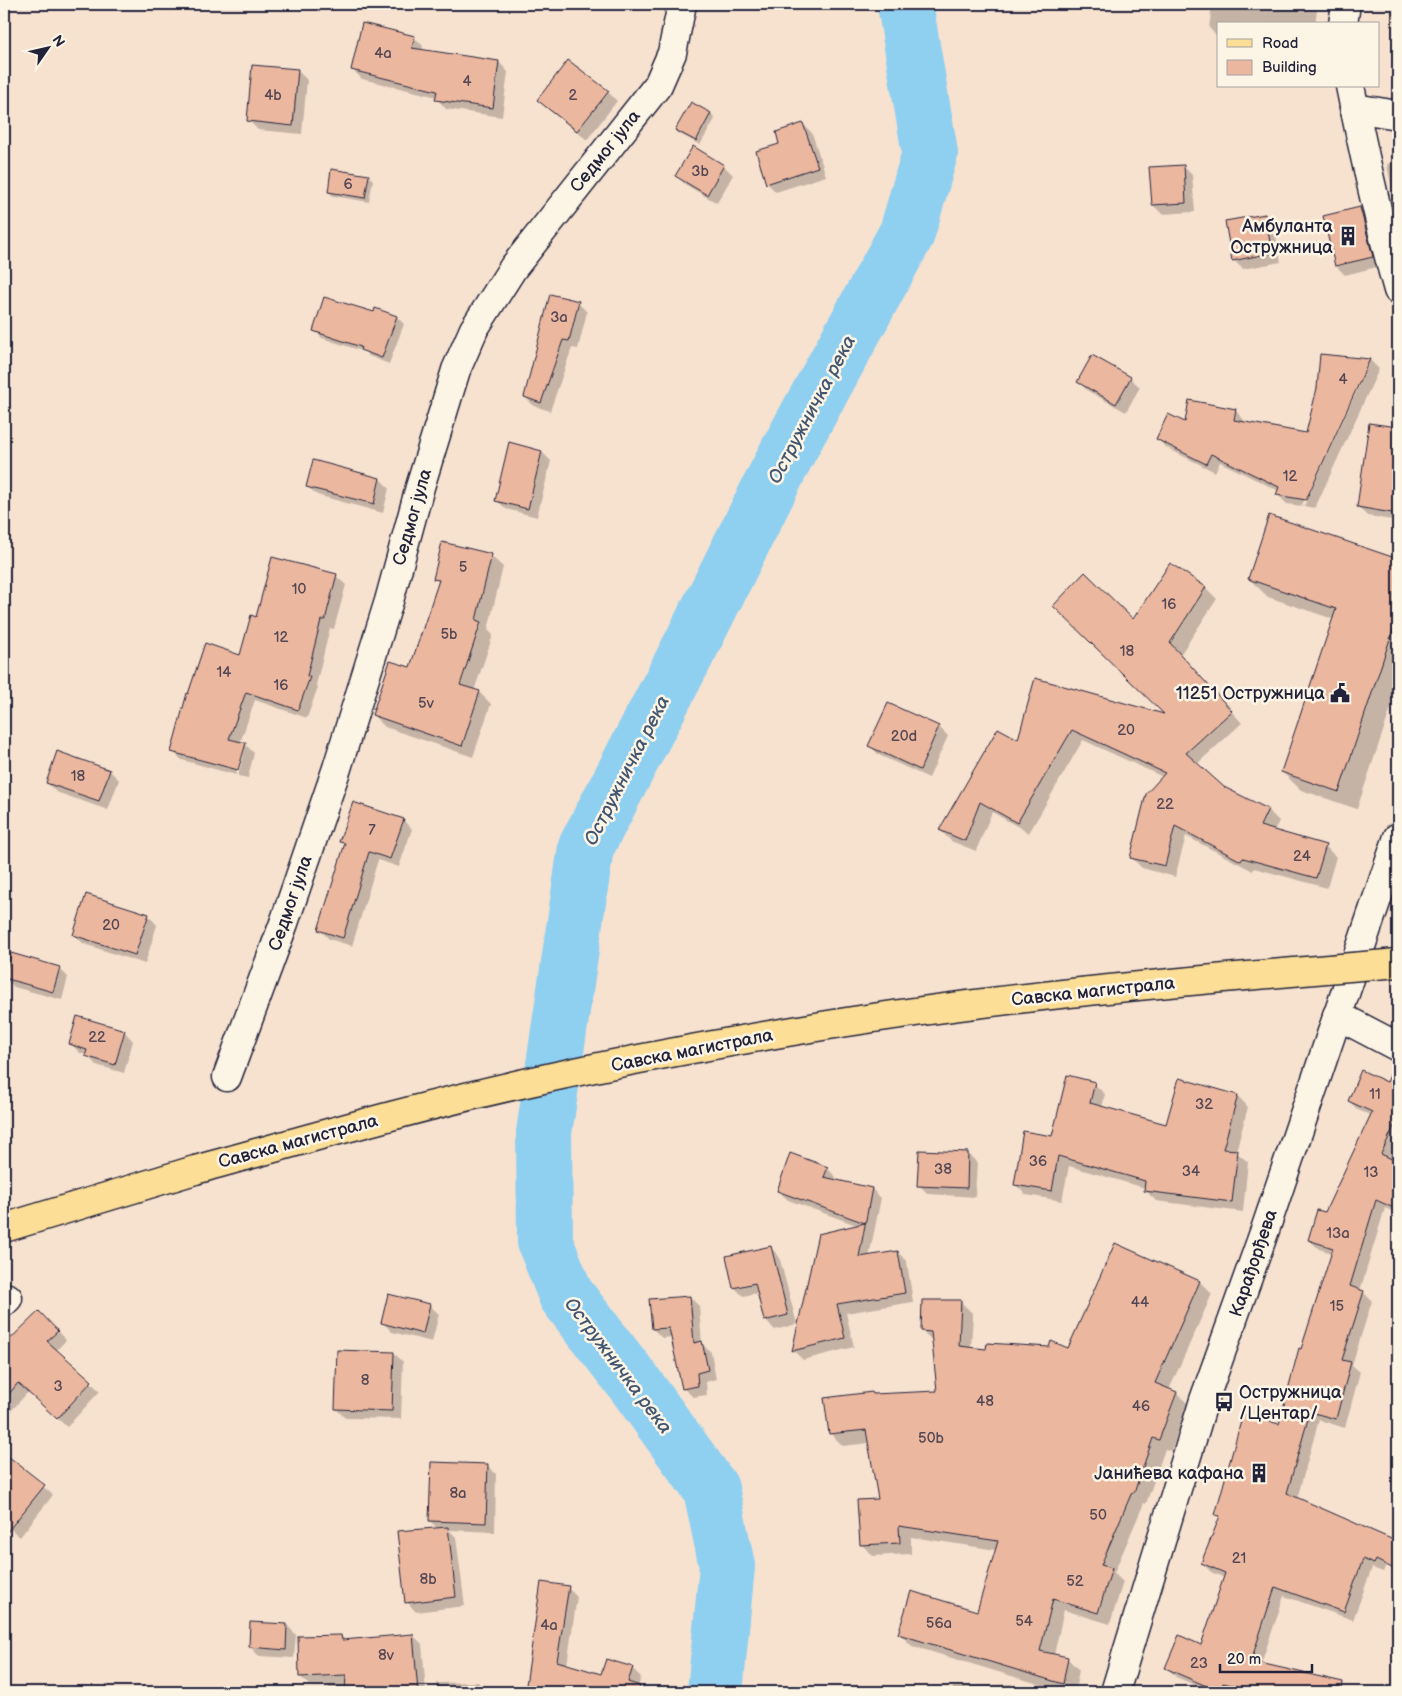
<svg xmlns="http://www.w3.org/2000/svg" width="1402" height="1696" font-family="'Balsamiq Sans',sans-serif">
<style>
.shadow{fill:#0003;fill-rule:evenodd}
.lines{fill:none;stroke-linecap:round;stroke-linejoin:round}
.river{stroke:#8fcff0;stroke-width:56}
.building{fill:#ecb79f;stroke:#22223b}
.minor-casing{stroke:#22223b;stroke-width:31}
.major-casing{stroke:#22223b;stroke-width:31}
.minor{stroke:#fcf5e5;stroke-width:28}
.major{stroke:#fcde96;stroke-width:28}
.major-bridge-casing{stroke:#22223b;stroke-width:31;stroke-linecap:butt}
.major-bridge{stroke:#fcde96;stroke-width:28}
.labels{text-anchor:middle;stroke-width:5;stroke-linejoin:round;paint-order:stroke}
.number-label{font-size:15px;fill:#544754}
.street-label{font-size:18px;fill:#22223b;stroke:#fcf5e5}
.poi-label{font-size:18px;fill:#22223b;stroke:#fcf5e5;text-anchor:end}
.water-label{font-size:19px;font-style:italic;fill:#435671;stroke:#fcf5e5}
</style>
<rect width="100%" height="100%" fill="#f7e2d0"/>
<filter id="ink" filterUnits="userSpaceOnUse"><feTurbulence type="fractalNoise" baseFrequency=".02" numOctaves="2"/><feDisplacementMap in="SourceGraphic" scale="10" xChannelSelector="R" yChannelSelector="G"/><feConvolveMatrix kernelMatrix="1 2 1 2 8 2 1 2 1" color-interpolation-filters="sRGB"/></filter>
<g filter="url(#ink)">
<g class="shadow">
<polygon points="1212,4 1318,4 1315,24 1218,24 1218,37 1209,28"/>
<polygon points="414,37 423,46 422,51 499,62 508,72 502,117 446,109 437,99 437,97 362,79 352,69"/>
<polygon points="298,71 307,80 302,134 258,130 249,121"/>
<polygon points="608,92 617,101 587,140 548,109 538,100"/>
<polygon points="691,103 711,114 715,119 700,145 680,134 676,130"/>
<polygon points="803,124 812,133 826,176 776,192 767,183"/>
<polygon points="693,148 724,166 733,175 717,203 686,185 677,176"/>
<polygon points="1398,162 1398,224 1392,200 1394,200 1387,164"/>
<polygon points="1183,166 1192,175 1195,212 1162,214 1153,205"/>
<polygon points="368,176 373,180 369,202 333,196 329,192"/>
<polygon points="1360,208 1369,217 1381,266 1345,275 1336,266 1325,216"/>
<polygon points="1264,215 1274,225 1281,262 1243,269 1233,260"/>
<polygon points="578,303 587,312 578,349 572,348 550,411 534,406 525,397"/>
<polygon points="376,309 397,317 404,324 389,364 369,356 365,352 322,338 315,331 374,314"/>
<path d="M1321,355L1370,360L1379,369L1315,508L1287,504L1278,495L1279,491L1220,462L1215,472L1167,448L1157,439L1185,424L1235,410L1244,420V423L1307,435L1318,388ZM1365,366H1368L1304,506L1302,505Z"/>
<polygon points="1130,378 1140,387 1126,412 1088,391 1079,382"/>
<polygon points="1397,428 1398,430 1398,521 1367,516 1358,507"/>
<polygon points="542,452 551,461 537,517 506,509 497,500"/>
<polygon points="380,479 389,488 383,513 317,495 307,486"/>
<polygon points="1270,517 1398,560 1398,687 1357,809 1301,790 1282,772 1333,619 1268,597 1249,579"/>
<polygon points="491,556 503,567 488,630 493,635 474,691 479,692 491,704 473,757 385,727 373,715 410,669 439,583 435,578"/>
<polygon points="1170,565 1206,588 1217,599 1180,655 1242,723 1197,764 1223,788 1268,810 1279,821 1274,831 1325,846 1336,857 1327,888 1254,868 1253,871 1186,836 1175,877 1142,868 1131,857 1163,777 1083,740 1029,833 992,812 976,851 951,841 940,830 1018,741 1036,679 1168,716 1134,621"/>
<polygon points="336,576 346,585 334,629 330,628 316,685 318,687 307,718 255,700 240,743 245,744 254,753 248,778 238,776 245,749 243,749 236,775 182,760 172,751 241,657 257,618"/>
<polygon points="888,705 939,727 948,736 929,778 879,755 870,746"/>
<polygon points="110,771 119,780 108,810 56,792 47,783"/>
<polygon points="403,820 412,829 399,867 378,860 352,946 329,939 320,930 345,846 341,841"/>
<polygon points="148,915 157,925 145,964 84,944 74,935"/>
<polygon points="59,968 68,977 62,1000 14,987 5,978"/>
<polygon points="124,1031 133,1041 124,1073 96,1065 87,1055 80,1053 71,1044"/>
<polygon points="1362,1072 1398,1088 1398,1145 1392,1160 1398,1163 1398,1214 1385,1208 1360,1291 1363,1292 1372,1301 1352,1365 1360,1372 1345,1428 1319,1420 1297,1499 1394,1547 1383,1572 1372,1568 1353,1620 1284,1596 1261,1664 1317,1685 1316,1692 1211,1692 1176,1677 1167,1668 1202,1646 1225,1578 1211,1572 1202,1563 1221,1519 1216,1514 1280,1426 1332,1253 1319,1249 1309,1240 1326,1214 1372,1116 1358,1110 1349,1101"/>
<polygon points="1094,1084 1105,1094 1102,1108 1166,1126 1238,1096 1248,1107 1236,1152 1248,1162 1243,1212 1156,1201 1145,1190 1145,1188 1069,1166 1062,1201 1026,1195 1015,1184"/>
<polygon points="968,1153 977,1163 975,1197 928,1194 919,1185"/>
<polygon points="827,1168 836,1177 835,1181 872,1189 881,1198 869,1257 898,1252 907,1262 913,1302 846,1313 854,1347 803,1360 794,1351 819,1235 859,1226 788,1200 778,1191"/>
<polygon points="1115,1245 1200,1282 1212,1294 1169,1390 1177,1393 1189,1405 1171,1451 1165,1449 1146,1504 1144,1503 1114,1573 1123,1582 1110,1624 1064,1610 1054,1655 1067,1658 1079,1670 1075,1692 1065,1692 912,1646 900,1634 978,1613 996,1550 911,1537 911,1554 873,1556 861,1544 879,1500 870,1443 843,1446 831,1434 826,1399 874,1395 938,1393 934,1342 922,1331 961,1302 973,1314 971,1349 1069,1350"/>
<polygon points="770,1247 779,1256 797,1324 775,1330 766,1321 758,1293 743,1296 734,1287"/>
<polygon points="690,1297 699,1306 702,1344 711,1352 716,1379 706,1382 707,1395 693,1397 683,1388 673,1337 662,1338 653,1329"/>
<polygon points="429,1305 439,1314 432,1342 392,1332 383,1323"/>
<polygon points="39,1313 66,1340 56,1351 100,1391 67,1427 28,1392 4,1419 4,1340 7,1343"/>
<polygon points="394,1353 403,1362 401,1419 345,1418 336,1409"/>
<polygon points="4,1454 53,1495 20,1537 4,1524"/>
<polygon points="487,1465 496,1474 495,1532 449,1530 456,1537 465,1606 416,1612 407,1602 438,1529 430,1521"/>
<polygon points="542,1584 568,1588 577,1597 567,1665 602,1676 632,1668 641,1677 637,1692 526,1692"/>
<polygon points="287,1625 296,1635 294,1658 259,1656 250,1647"/>
<polygon points="413,1635 422,1644 426,1692 329,1692 329,1685 309,1685 300,1676 341,1636 346,1641"/>
<polygon points="478,1682 481,1686 511,1692 437,1692 436,1683"/>
<polygon points="1011,1684 1018,1692 952,1692 953,1687"/>
<polygon points="182,1686 220,1688 224,1692 182,1692"/>
<polygon points="903,1689 906,1692 818,1692"/>
</g>
<g class="lines">
<polyline class="river" points="715,1692 727,1566 711,1489 635,1384 566,1295 545,1242 544,1133 586,847 691,645 786,455 907,233 930,153 905,4"/>
</g>
<g class="building">
<polygon points="362,23 415,36 412,48 499,61 493,108 435,100 437,91 351,70"/>
<polygon points="568,60 609,91 577,131 537,100"/>
<polygon points="252,65 298,69 293,126 247,121"/>
<polygon points="691,102 711,113 696,141 675,130"/>
<polygon points="803,123 818,167 766,184 756,151 779,144 776,132"/>
<polygon points="693,146 724,165 707,195 675,176"/>
<polygon points="1184,165 1186,203 1152,205 1149,167"/>
<polygon points="331,169 369,175 365,198 328,192"/>
<polygon points="1360,207 1373,257 1335,266 1323,216"/>
<polygon points="1265,214 1272,253 1232,261 1225,221"/>
<polygon points="550,294 579,301 569,341 563,340 541,403 524,397"/>
<polygon points="324,297 374,312 375,308 397,316 382,358 360,350 361,347 313,331"/>
<polygon points="1320,354 1370,359 1306,500 1276,495 1279,487 1211,454 1206,464 1156,439 1168,414 1185,422 1189,400 1236,409 1234,420 1306,433 1317,388"/>
<polygon points="1092,355 1131,377 1116,404 1077,382"/>
<polygon points="1369,423 1397,427 1394,446 1398,446 1398,514 1357,507"/>
<polygon points="509,442 542,451 528,509 495,501"/>
<polygon points="313,460 380,478 374,504 306,487"/>
<polygon points="1269,515 1398,559 1398,615 1339,792 1281,772 1336,609 1248,579"/>
<polygon points="442,542 492,554 476,620 481,622 460,685 480,691 462,746 372,715 390,661 410,667 439,580 433,579"/>
<polygon points="272,557 337,574 325,620 321,620 307,676 310,677 298,710 246,692 229,739 246,743 238,770 171,752 187,693 188,694 205,643 240,655 251,615 256,617"/>
<polygon points="1170,563 1206,587 1170,643 1232,711 1186,753 1224,787 1268,809 1260,826 1326,845 1316,878 1243,858 1241,861 1175,826 1165,866 1130,858 1146,794 1165,773 1072,730 1017,823 980,802 965,841 939,830 998,728 1018,739 1035,678 1164,714 1053,606 1085,572 1133,619"/>
<polygon points="888,703 939,726 920,770 868,746"/>
<polygon points="57,751 110,770 99,801 46,783"/>
<polygon points="353,802 404,819 390,859 369,852 343,938 318,930 345,843 339,842"/>
<polygon points="86,894 149,914 135,955 73,935"/>
<polygon points="11,953 60,967 53,992 4,978"/>
<polygon points="77,1016 125,1030 115,1065 85,1056 87,1050 69,1044"/>
<polygon points="1396,1062 1398,1063 1398,1123 1396,1122 1381,1154 1398,1162 1398,1210 1376,1200 1350,1286 1364,1291 1342,1360 1351,1362 1336,1419 1310,1412 1287,1493 1398,1542 1398,1571 1376,1560 1374,1564 1363,1559 1344,1612 1275,1587 1251,1661 1343,1682 1342,1692 1264,1692 1223,1683 1220,1692 1165,1668 1179,1635 1201,1645 1225,1573 1201,1563 1220,1516 1215,1515 1243,1414 1279,1424 1299,1348 1301,1349 1333,1248 1308,1240 1317,1210 1325,1212 1372,1112 1348,1101 1361,1070 1387,1082"/>
<polygon points="1067,1075 1095,1082 1090,1103 1166,1124 1179,1078 1238,1095 1223,1149 1238,1150 1232,1202 1144,1191 1145,1181 1058,1156 1052,1191 1014,1185 1023,1131 1052,1136"/>
<polygon points="919,1150 968,1152 967,1188 917,1186"/>
<polygon points="790,1153 828,1167 824,1177 872,1188 859,1257 898,1251 905,1293 837,1304 845,1338 792,1351 818,1234 865,1223 777,1191"/>
<polygon points="1115,1243 1200,1281 1155,1383 1177,1392 1159,1440 1153,1438 1134,1493 1132,1492 1101,1565 1112,1568 1098,1613 1053,1599 1040,1651 1068,1657 1063,1684 898,1634 911,1591 977,1611 998,1541 899,1526 900,1543 860,1545 857,1500 878,1499 866,1430 829,1434 824,1398 872,1392 873,1394 937,1391 931,1332 921,1331 922,1300 961,1300 959,1346 986,1349 987,1343 1049,1347 1051,1341 1068,1348"/>
<polygon points="771,1246 788,1315 764,1321 755,1283 733,1288 726,1256"/>
<polygon points="388,1294 430,1304 423,1334 381,1323"/>
<polygon points="690,1296 694,1343 702,1341 708,1370 697,1373 698,1386 682,1389 669,1328 652,1329 649,1299"/>
<polygon points="39,1311 58,1331 47,1341 92,1381 57,1419 18,1383 4,1400 4,1345"/>
<polygon points="337,1350 394,1352 392,1411 335,1409"/>
<polygon points="4,1453 45,1485 4,1536"/>
<polygon points="431,1462 488,1464 486,1523 429,1521"/>
<polygon points="448,1527 456,1597 405,1603 397,1531"/>
<polygon points="541,1582 569,1586 557,1661 601,1674 606,1659 633,1667 628,1682 640,1686 639,1692 525,1692"/>
<polygon points="250,1622 287,1624 286,1650 249,1647"/>
<polygon points="413,1634 418,1692 345,1692 346,1675 299,1677 298,1636 341,1635 342,1640"/>
</g>
<g class="lines">
<defs>
<g id="minor">
<polyline points="1343,24 1346,4"/>
<path d="M1350,86C1364,155 1379,223 1398,290"/>
<polyline points="1354,108 1398,115"/>
<polyline points="1337,1015 1398,1047"/>
<polyline points="227,1077 284,923 337,768 389,601 420,487 456,370 474,329 513,268 658,85 672,53 682,4"/>
<polyline points="4,1302 8,1298"/>
<polyline points="1115,1692 1204,1400 1266,1227 1398,837"/>
</g>
<polyline id="major" points="4,1228 195,1170"/>
</defs>
<use href="#minor" class="minor-casing"/>
<use href="#major" class="major-casing"/>
<use href="#minor" class="minor"/>
<use href="#major" class="major"/>
<defs>
<path id="major-bridge" d="M195,1170C307,1139 420,1106 534,1081C622,1061 711,1045 799,1030C997,996 1198,980 1398,963"/>
</defs>
<use href="#major-bridge" class="major-bridge-casing"/>
<use href="#major-bridge" class="major-bridge"/>
</g>
</g>
<defs>
<symbol id="building-bare" viewBox="-9 -9 18 18"><path d="M-4-6H4V6H1V3H-1V6H-4ZM-2.5-4.3h1.7v1.8h-1.7ZM.8-4.3h1.7v1.8H.8ZM-2.5-1h1.7V.8h-1.7ZM.8-1h1.7V.8H.8Z" fill="#22223b" stroke="#fcf5e5" stroke-width="2.5" paint-order="stroke"/></symbol>
<symbol id="civic-bare" viewBox="-9 -9 18 18"><path d="M-.6-6.5H3V-4.5H.6V-3L4-1V1h2V6H-6V1h2V-1L-.6-3ZM-1.2 2.5V6h2.4V2.5Z" fill="#22223b" stroke="#fcf5e5" stroke-width="2.5" paint-order="stroke"/></symbol>
<symbol id="bus-bare" viewBox="-9 -9 18 18"><path d="M-5-6H5V4H4V6H2V4H-2V6H-4V4H-5ZM-3.5-4V0h7V-4ZM-3.5 1.2v1.5H-2V1.2ZM2 1.2v1.5H3.5V1.2Z" fill="#22223b" stroke="#fcf5e5" stroke-width="2.5" paint-order="stroke"/></symbol>
</defs>
<g fill-rule="evenodd">
<use href="#building-bare" x="1334" y="222" width="28" height="28"/>
<use href="#civic-bare" x="1326" y="679" width="28" height="28"/>
<use href="#bus-bare" x="1210" y="1388" width="28" height="28"/>
<use href="#building-bare" x="1245" y="1459" width="28" height="28"/>
</g>
<g class="labels">
<g class="number-label">
<text x="383" y="58">4a</text>
<text x="467" y="86">4</text>
<text x="273" y="100">4b</text>
<text x="573" y="100">2</text>
<text x="700" y="176">3b</text>
<text x="348" y="189">6</text>
<text x="559" y="322">3a</text>
<text x="1343" y="384">4</text>
<text x="1290" y="481">12</text>
<text x="463" y="572">5</text>
<text x="299" y="594">10</text>
<text x="1169" y="609">16</text>
<text x="449" y="639">5b</text>
<text x="281" y="642">12</text>
<text x="1127" y="656">18</text>
<text x="224" y="677">14</text>
<text x="281" y="690">16</text>
<text x="426" y="708">5v</text>
<text x="1126" y="735">20</text>
<text x="904" y="741">20d</text>
<text x="78" y="781">18</text>
<text x="1165" y="809">22</text>
<text x="372" y="835">7</text>
<text x="1302" y="861">24</text>
<text x="111" y="930">20</text>
<text x="97" y="1042">22</text>
<text x="1375" y="1099">11</text>
<text x="1204" y="1109">32</text>
<text x="1038" y="1166">36</text>
<text x="943" y="1174">38</text>
<text x="1191" y="1176">34</text>
<text x="1371" y="1177">13</text>
<text x="1338" y="1238">13a</text>
<text x="1140" y="1307">44</text>
<text x="1337" y="1311">15</text>
<text x="365" y="1385">8</text>
<text x="58" y="1391">3</text>
<text x="985" y="1406">48</text>
<text x="1141" y="1411">46</text>
<text x="931" y="1443">50b</text>
<text x="458" y="1498">8a</text>
<text x="1098" y="1520">50</text>
<text x="1239" y="1563">21</text>
<text x="428" y="1584">8b</text>
<text x="1075" y="1586">52</text>
<text x="1024" y="1626">54</text>
<text x="939" y="1628">56a</text>
<text x="549" y="1630">4a</text>
<text x="386" y="1660">8v</text>
<text x="1199" y="1668">23</text>
</g>
<g class="street-label">
<text transform="translate(605 151) rotate(-51)" y="6">Седмог јула</text>
<text transform="translate(412 517) rotate(-74)" y="6">Седмог јула</text>
<text transform="translate(290 903) rotate(-71)" y="6">Седмог јула</text>
<text transform="translate(1093 991) rotate(-6)" y="6">Савска магистрала</text>
<text transform="translate(692 1050) rotate(-11)" y="6">Савска магистрала</text>
<text transform="translate(298 1141) rotate(-15)" y="6">Савска магистрала</text>
<text transform="translate(1253 1263) rotate(-71)" y="6">Карађорђева</text>
</g>
<g class="poi-label">
<text x="1333" y="232">Амбуланта<tspan x="1333" dy="21">Остружница</tspan></text>
<text x="1325" y="699">11251 Остружница</text>
<text x="1239" y="1398" text-anchor="start">Остружница<tspan x="1239" dy="21">/Центар/</tspan></text>
<text x="1244" y="1479">Јанићева кафана</text>
</g>
<g class="water-label">
<text transform="translate(811 409) rotate(-62)" y="7">Остружничка река</text>
<text transform="translate(626 770) rotate(-63)" y="7">Остружничка река</text>
<text transform="translate(619 1365) rotate(53)" y="7">Остружничка река</text>
</g>
</g>
<rect width="1402" height="1696" fill="none" stroke="#fcf5e5" stroke-width="20"/>
<rect x="10" y="10" width="1382" height="1676" fill="none" stroke="#22223b" stroke-width="2" filter="url(#ink)"/>
<rect x="1217" y="22" width="162" height="65" fill="#fcf5e5" stroke="#a5a1a1"/>
<rect x="1227" y="39" width="25" height="8" fill="#fcde96" stroke="#a5a1a1"/>
<text x="1262" y="48" font-size="15" fill="#22223b">Road</text>
<rect x="1227" y="60" width="25" height="15" fill="#ecb79f" stroke="#a5a1a1"/>
<text x="1262" y="72" font-size="15" fill="#22223b">Building</text>
<g transform="translate(48 48) rotate(56)" stroke="#fcf5e5" stroke-width="4" paint-order="stroke">
<path d="M0-4L9 19L0 12L-9 19Z" fill="#22223b"/>
<text y="-8" font-size="14" font-weight="bold" text-anchor="middle" fill="#22223b">N</text>
</g>
<path d="M1220 1664v8h92v-8" fill="none" stroke="#22223b" stroke-width="2.5"/>
<text x="1227" y="1664" font-size="15" fill="#22223b" stroke="#fcf5e5" stroke-width="4" paint-order="stroke">20 m</text>
</svg>
